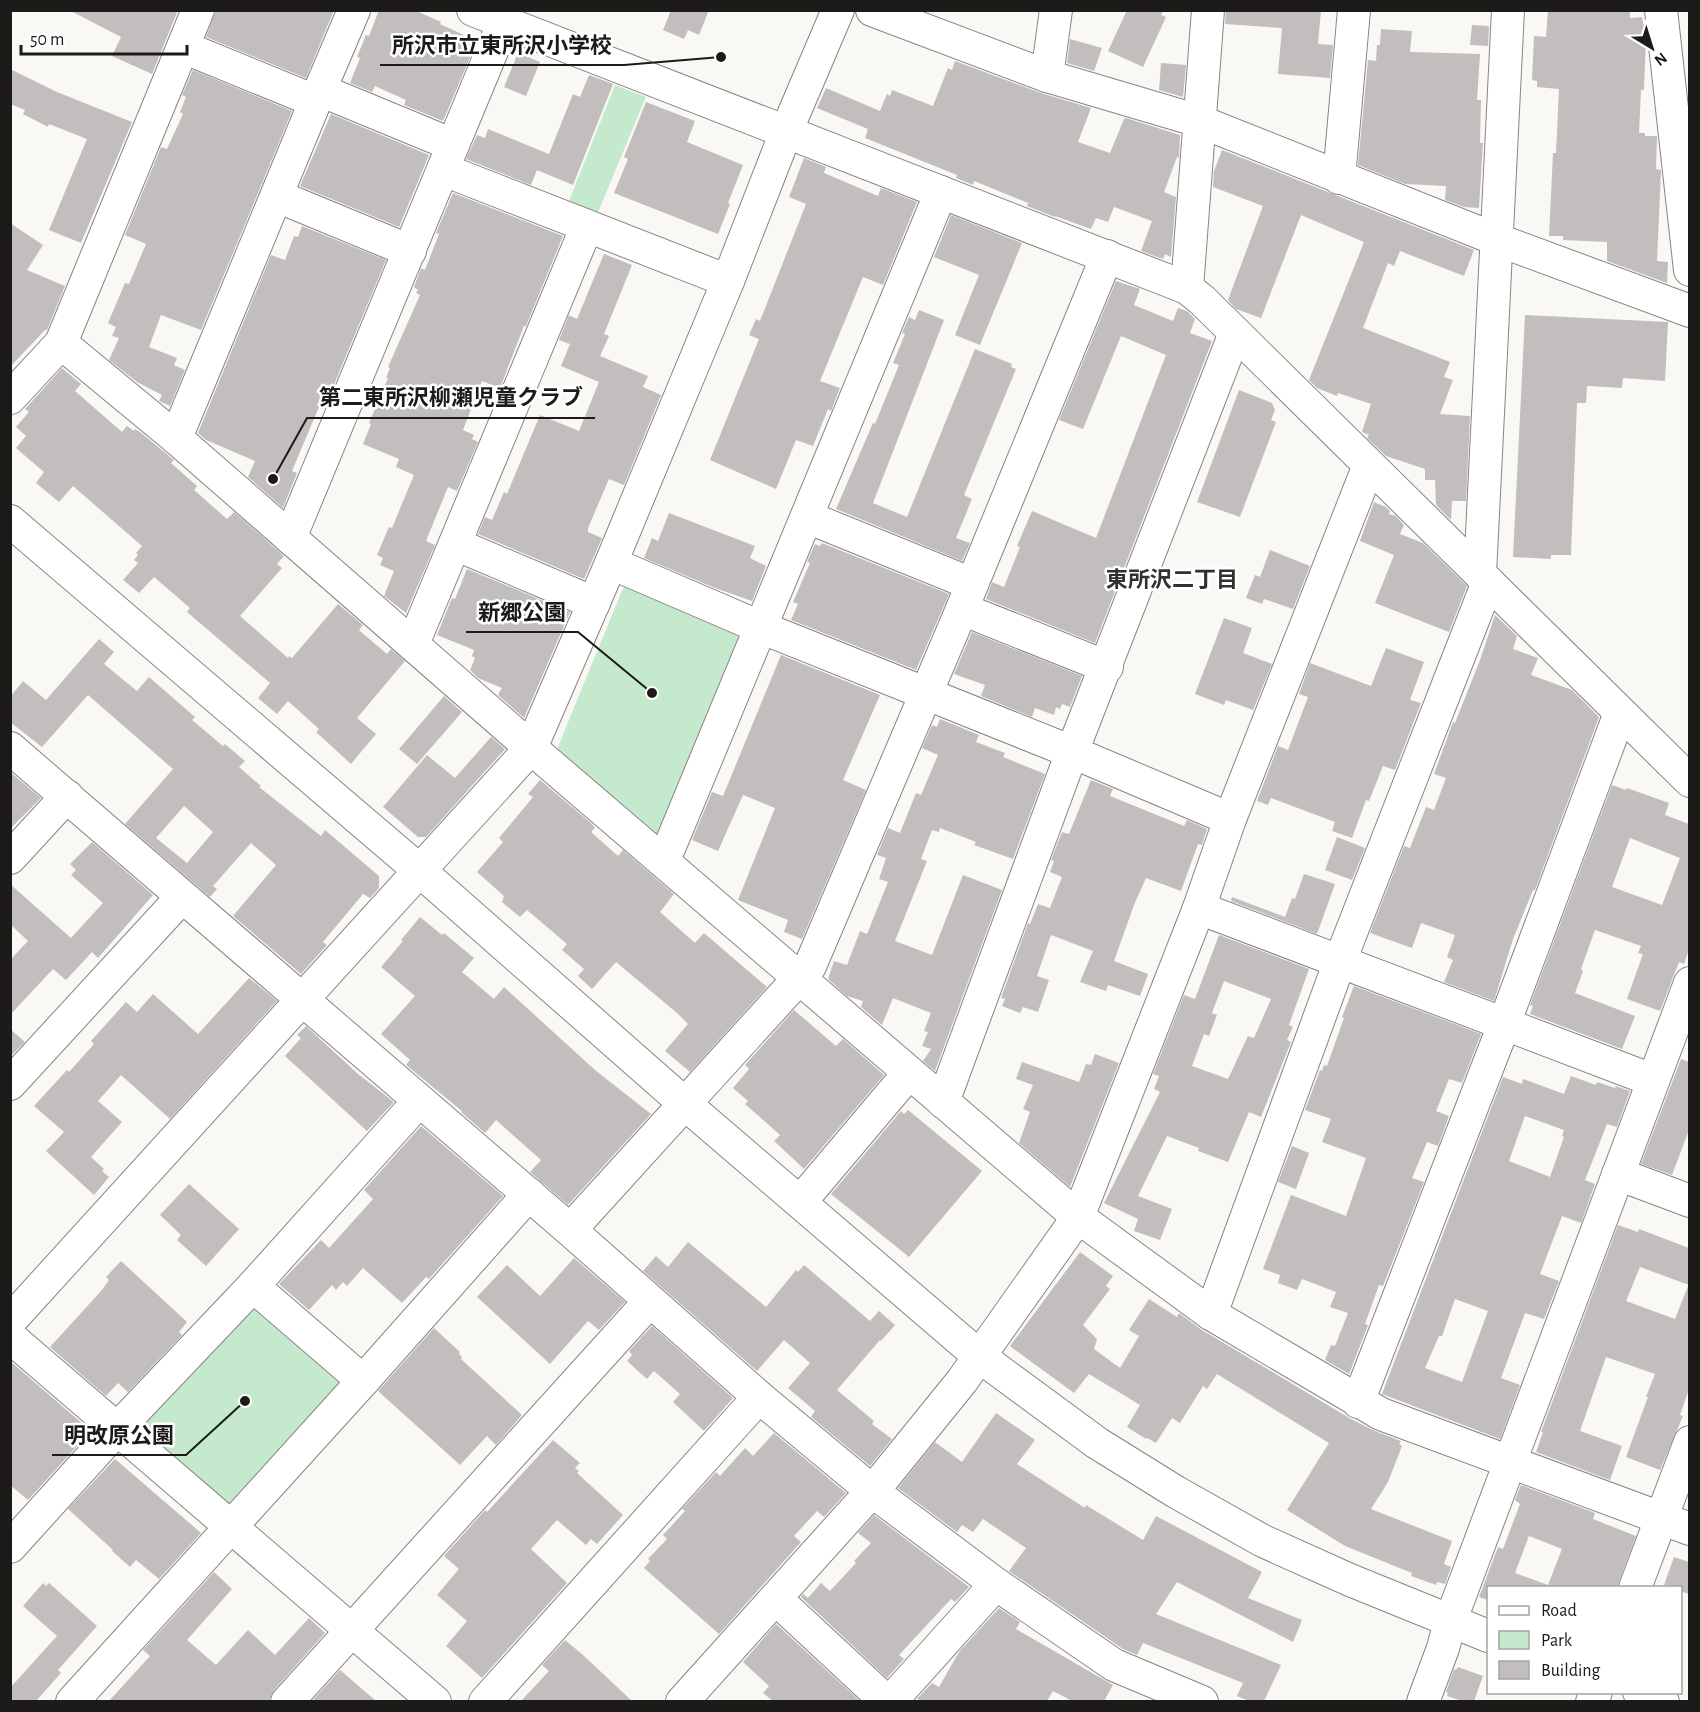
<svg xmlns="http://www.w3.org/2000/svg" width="1700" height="1712" font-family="'Alegreya Sans','Noto Sans JP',sans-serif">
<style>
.green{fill:#c5e9cd}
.building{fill:#c1bebd;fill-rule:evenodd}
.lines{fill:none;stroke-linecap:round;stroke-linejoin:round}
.minor-casing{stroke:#878582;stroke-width:34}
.minor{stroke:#fff;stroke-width:32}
.labels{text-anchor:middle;stroke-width:5;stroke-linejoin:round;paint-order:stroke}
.neighbourhood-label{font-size:22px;font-weight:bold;fill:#32312f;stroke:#fff}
.leader{fill:none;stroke:#1c1b1a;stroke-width:2}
.callout-dot{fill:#1c1b1a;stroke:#fff;stroke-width:2}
.callout-label{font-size:22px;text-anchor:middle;font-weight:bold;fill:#1c1b1a;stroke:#fff;stroke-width:5;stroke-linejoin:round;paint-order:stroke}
</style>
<rect width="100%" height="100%" fill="#faf8f5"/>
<g class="green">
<polygon points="615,85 646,97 596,217 567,206"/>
<polygon points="626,581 748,632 656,840 555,754"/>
<polygon points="253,1299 349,1379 237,1501 228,1506 143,1432 142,1422"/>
</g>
<g class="building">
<polygon points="69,10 178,10 152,74 112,56 121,37"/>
<polygon points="216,10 334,10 306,78 206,37"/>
<polygon points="379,10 414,10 441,22 440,24 477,41 443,121 404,105 406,100 375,86 372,92 350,83 360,58 357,57 366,35 369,36 371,31"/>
<polygon points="671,10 709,10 699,35 688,30 684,39 663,30"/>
<polygon points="1127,10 1163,10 1161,15 1166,17 1143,67 1108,51"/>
<polygon points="1226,10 1321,10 1318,44 1333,45 1330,78 1278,74 1282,28 1225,24"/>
<polygon points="1548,10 1586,12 1586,10 1607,10 1607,12 1630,10 1630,18 1642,17 1646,39 1644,90 1641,90 1639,133 1645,133 1645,136 1657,136 1656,169 1661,170 1657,261 1668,262 1667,283 1607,261 1607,242 1563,240 1563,236 1549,236 1553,153 1556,153 1559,89 1537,87 1537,81 1532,80 1534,36 1546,37"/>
<polygon points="1472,25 1489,26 1488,46 1470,45"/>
<polygon points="1381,29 1412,31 1410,52 1480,54 1477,100 1481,100 1480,143 1483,143 1479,208 1464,207 1445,200 1446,186 1405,184 1358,165 1368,60 1376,61 1377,45 1380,45"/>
<polygon points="1070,39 1102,48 1094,71 1067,63"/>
<polygon points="518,53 540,62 526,96 504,87"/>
<polygon points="955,61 1041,93 1091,108 1078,142 1110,153 1124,119 1126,118 1180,135 1179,158 1177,157 1164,192 1176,197 1171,257 1165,254 1163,259 1141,251 1152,221 1114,207 1108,222 1096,218 1091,229 1055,216 1055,217 1027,206 1028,203 974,181 973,185 956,178 957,175 865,138 868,129 817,108 826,88 880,111 887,94 890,96 892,90 933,106 948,68 952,70"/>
<polygon points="1161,63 1186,65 1183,97 1159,90"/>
<polygon points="10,69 57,92 132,122 81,243 49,230 87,139 49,124 48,127 23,114 25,110 10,104"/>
<polygon points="193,70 292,111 201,330 161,315 149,347 177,358 174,365 185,370 170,406 159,401 162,395 137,382 109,360 119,338 112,336 116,327 108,323 125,283 129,284 146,244 125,235 161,147 167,149 183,114 180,112 186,97 182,95"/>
<polygon points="589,75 613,84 573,185 537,170 531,185 466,159 477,135 485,138 488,129 549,154 573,94 580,97"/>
<polygon points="646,102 695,121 687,142 743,165 728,203 730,204 718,234 614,193 628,159 624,157"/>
<polygon points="331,114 429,155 399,227 300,186"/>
<polygon points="1222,150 1474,250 1464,276 1400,251 1394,266 1388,263 1363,328 1450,362 1444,377 1453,380 1440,414 1470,416 1466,501 1452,501 1451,520 1436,505 1435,480 1425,480 1425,469 1386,456 1367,438 1369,435 1362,432 1371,404 1338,393 1337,396 1317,388 1309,380 1364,242 1301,215 1261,318 1236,309 1228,300 1263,206 1213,187 1214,171"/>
<polygon points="804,158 826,167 824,173 878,196 881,188 917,202 883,285 863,277 820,381 840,388 836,398 831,411 828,409 813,446 796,440 776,489 710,460 759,339 749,335 756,319 760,321 806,204 789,197"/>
<polygon points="453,193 563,236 526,326 524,326 500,388 482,381 463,430 474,435 472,439 478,442 457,491 448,487 426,541 435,545 406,613 384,596 394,571 380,565 383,558 377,555 389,527 392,528 414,475 396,467 399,459 363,444 371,424 369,423 388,378 386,378 390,368 388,367 420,295 416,293 418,290 414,287 421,268 425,270 439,234 436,233"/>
<polygon points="951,215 1022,243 980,345 955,335 979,275 934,257"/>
<polygon points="10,223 43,245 27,270 65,286 47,330 45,330 10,367"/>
<polygon points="302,226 386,260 330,394 328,393 327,396 324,395 292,471 297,473 283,508 248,477 255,461 206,440 198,433 271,255 285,260 294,236 298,237"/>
<polygon points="604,254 632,265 604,334 609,336 600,356 648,376 643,387 661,395 624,485 609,479 588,528 588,532 602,538 584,579 478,534 485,517 492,520 504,492 507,494 540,415 579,431 599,382 561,366 570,344 559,340 569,315 577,319"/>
<polygon points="1116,281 1140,289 1134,305 1173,321 1178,308 1187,311 1195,319 1190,333 1212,341 1095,643 986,599 992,582 1004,587 1020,547 1017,546 1032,511 1096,538 1166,355 1121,336 1083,429 1059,420"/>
<polygon points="919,310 944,320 873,503 907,517 975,349 1012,364 1011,367 1016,369 964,495 972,499 956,538 970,543 962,561 836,509 873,423 875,424 899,365 893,363 905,334 902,333 909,317 915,320"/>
<polygon points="1525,315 1668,322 1665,381 1623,378 1622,388 1587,386 1586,403 1577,403 1571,555 1551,555 1551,559 1513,557"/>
<polygon points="62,368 81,384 75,391 122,432 127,426 134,431 135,429 140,432 174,460 171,463 197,486 194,490 227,519 234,512 284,556 277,564 282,568 240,616 288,658 289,656 292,658 338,604 363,625 359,630 361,632 387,654 391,649 405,661 357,718 376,734 351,764 316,732 319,729 288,701 277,714 258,698 270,683 187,612 190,608 154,577 139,593 123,580 138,563 134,560 138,555 136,553 142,546 73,486 59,502 36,483 44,472 16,448 26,436 16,427 29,412 25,409"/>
<polygon points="1239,390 1272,403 1275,410 1271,420 1276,422 1240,517 1197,502"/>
<polygon points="1374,502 1386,507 1390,511 1389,514 1396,516 1404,525 1400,534 1423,543 1467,586 1449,632 1375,603 1394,555 1360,541"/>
<polygon points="669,513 755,546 750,558 766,566 752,601 715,588 644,558 652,538 658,541"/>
<polygon points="822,543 949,594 916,670 791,620 798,604 793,602 810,563 807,562 815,544 820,546"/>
<polygon points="1270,550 1310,566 1293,609 1264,599 1262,604 1246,598 1255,575 1260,577"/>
<polygon points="467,569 570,612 524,718 498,695 502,688 478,678 470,670 475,658 472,656 474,650 437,635 452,598 455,599"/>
<polygon points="1495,615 1517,636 1513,649 1538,658 1531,675 1572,690 1599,717 1535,890 1533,890 1513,939 1494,1001 1444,982 1453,960 1447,957 1455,935 1421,923 1412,948 1370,933 1404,846 1410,848 1426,807 1434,810 1446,778 1434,774 1453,722 1455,723 1480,660"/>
<polygon points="1224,618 1252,628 1243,653 1272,664 1253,710 1226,700 1224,705 1195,694"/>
<polygon points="972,632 1082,676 1070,707 1062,704 1060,709 1056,707 1054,715 1035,708 1032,717 981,696 985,685 954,674"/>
<path d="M99,639L114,652L104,664L137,691L149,677L195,717L192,720L223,746L225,744L245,761L239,767L261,786L259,787L321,836L325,830L379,876V888L370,898L363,894L323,942L327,945L301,974L233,916L276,865L251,843L213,886L217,889L210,897L125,824L173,769L88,695L42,747L10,722V697L23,681L46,700ZM184,806L213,832L187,863L156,838Z"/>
<polygon points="1386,648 1424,662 1410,700 1421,703 1395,770 1383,766 1369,801 1366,800 1352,838 1332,831 1335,822 1271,798 1268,805 1257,801 1278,746 1288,750 1308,697 1299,694 1310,663 1371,686"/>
<polygon points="781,655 880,695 843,780 866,790 802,939 784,932 788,920 738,900 775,808 743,795 718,851 692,840 712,792 723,796"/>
<polygon points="444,696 462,712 417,764 399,749"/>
<polygon points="940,719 979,735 976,742 1005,753 1003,757 1045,774 1013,859 974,845 976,842 940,828 939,832 932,830 921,859 927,861 895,941 932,955 963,875 1002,890 935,1071 923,1061 931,1049 922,1046 928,1032 924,1031 931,1013 893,998 882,1025 861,1007 863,1001 847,996 828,979 834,961 847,965 860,931 867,934 888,882 879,879 886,858 877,855 888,828 900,833 916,793 921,795 938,755 922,748 932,725 937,727"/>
<polygon points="491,737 505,749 426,837 418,837 383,807 427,755 455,778"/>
<polygon points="10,772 41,798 10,829"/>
<polygon points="540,780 591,823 595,828 591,832 618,856 623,850 674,894 660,912 695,943 704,933 767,987 690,1072 665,1051 688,1024 677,1013 616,962 592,989 578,976 584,969 562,950 567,944 527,910 520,917 502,902 504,896 477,872 503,842 499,838 533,797 528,794"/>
<polygon points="1091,780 1113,789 1110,796 1184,826 1187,820 1207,829 1202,845 1198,844 1181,891 1146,878 1134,905 1114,961 1148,974 1140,996 1108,985 1106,991 1080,982 1093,951 1051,935 1037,976 1049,980 1038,1012 1023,1007 1020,1013 1002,1006 1005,999 1001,998 1028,923 1030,924 1038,904 1050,908 1062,877 1050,872 1054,861 1051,860 1062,832 1069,834"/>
<path d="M1612,785L1626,790L1627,788L1669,803L1665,815L1689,824V949L1684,964L1679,962L1660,1011L1627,999L1643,954L1638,953L1641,946L1595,930L1581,969L1583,971L1575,993L1635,1016L1622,1049L1530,1014L1533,1006L1530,1005ZM1630,838L1680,858L1662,905L1612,887Z"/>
<polygon points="1337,837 1365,848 1352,880 1325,870"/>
<polygon points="92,842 153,895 98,958 92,952 66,980 53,969 10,1015 10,960 28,941 10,924 10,884 71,938 103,903 71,875 76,870 70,864"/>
<polygon points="1304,874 1335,884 1317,934 1231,901 1232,897 1285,917 1292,898 1295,899"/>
<polygon points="420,917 442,935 444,933 474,958 462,972 494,999 504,987 595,1070 651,1114 568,1205 530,1172 541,1160 496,1120 485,1133 461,1112 462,1111 406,1065 410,1060 381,1034 415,996 381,967 403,941 401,940"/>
<path d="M1219,935L1309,969L1289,1025L1293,1027L1287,1040L1291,1042L1261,1117L1249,1112L1228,1162L1198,1151L1199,1148L1167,1136L1138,1196L1172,1209L1160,1240L1134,1231L1138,1219L1104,1203L1160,1092L1154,1089L1159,1076L1153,1074L1184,995L1195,999ZM1224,981L1271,999L1254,1038L1248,1036L1228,1079L1192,1066L1204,1034L1209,1036L1217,1015L1212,1013Z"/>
<polygon points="249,978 277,1001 170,1119 121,1075 98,1101 122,1122 91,1157 104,1169 102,1171 109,1177 94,1195 46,1151 64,1132 34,1106 67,1070 69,1072 94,1044 91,1041 126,1002 137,1012 153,994 198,1034"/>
<polygon points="1354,986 1481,1034 1462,1083 1449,1079 1436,1111 1449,1116 1438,1146 1427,1142 1412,1178 1424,1182 1383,1286 1379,1285 1365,1324 1368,1325 1349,1374 1325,1360 1331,1345 1335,1346 1348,1313 1330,1307 1336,1292 1302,1279 1297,1290 1278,1283 1280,1275 1263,1269 1291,1195 1346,1216 1366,1158 1322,1142 1331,1119 1305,1110 1320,1070 1322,1071 1324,1065 1327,1066 1344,1018 1342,1017"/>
<polygon points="794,1010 836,1046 843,1039 884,1075 804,1169 774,1141 780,1135 745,1104 748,1101 733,1088 749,1069 745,1065"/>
<polygon points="306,1026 358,1074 394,1102 367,1131 285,1056 301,1038 297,1035"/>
<polygon points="10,1029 25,1042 10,1057"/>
<polygon points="1095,1054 1119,1063 1070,1187 1019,1143 1030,1112 1023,1109 1033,1085 1016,1079 1022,1062 1079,1082 1086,1064 1091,1065"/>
<polygon points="1681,1059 1689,1062 1689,1130 1672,1175 1641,1164"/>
<path d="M1571,1076L1596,1085L1597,1082L1615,1088L1616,1086L1630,1091L1617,1127L1607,1124L1585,1180L1595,1184L1581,1223L1562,1216L1540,1274L1559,1281L1544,1319L1525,1313L1501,1378L1520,1385L1500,1439L1382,1394L1503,1077L1522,1084L1523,1079L1564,1094ZM1525,1116L1564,1130L1562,1136L1564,1137L1550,1177L1509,1161ZM1455,1299L1488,1311L1462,1382L1425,1368L1439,1336H1442Z"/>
<polygon points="908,1110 982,1171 909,1257 831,1194 901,1111 904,1114"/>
<polygon points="421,1126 503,1196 429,1279 426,1277 402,1303 363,1268 347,1286 343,1282 336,1290 332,1285 309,1310 279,1284 321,1240 329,1248 373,1199 364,1190"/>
<polygon points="1292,1146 1309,1153 1296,1189 1278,1182"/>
<polygon points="189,1184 239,1229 206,1266 177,1240 181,1235 160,1215"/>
<polygon points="1618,1225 1638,1232 1639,1229 1689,1248 1689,1285 1640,1267 1626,1301 1675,1319 1688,1286 1689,1286 1689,1389 1680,1415 1683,1416 1660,1470 1626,1457 1648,1397 1646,1397 1655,1374 1606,1357 1580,1431 1622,1446 1610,1480 1536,1452 1543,1432 1541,1432"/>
<polygon points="688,1242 766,1307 796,1270 798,1272 804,1265 870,1321 879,1311 895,1325 881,1341 880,1340 837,1390 874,1421 872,1424 892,1439 870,1466 811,1417 815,1411 788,1388 810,1363 784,1340 757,1371 643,1271 656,1256 668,1267"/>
<polygon points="1080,1252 1113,1276 1106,1286 1110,1289 1083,1325 1097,1339 1094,1349 1120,1368 1139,1336 1129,1330 1149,1299 1177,1317 1179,1313 1202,1330 1351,1419 1375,1431 1401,1441 1399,1444 1402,1446 1388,1482 1371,1509 1452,1541 1444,1564 1451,1567 1445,1584 1437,1582 1436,1585 1411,1576 1412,1573 1345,1546 1287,1510 1329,1443 1217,1374 1207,1389 1203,1386 1180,1423 1172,1418 1156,1443 1147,1438 1146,1439 1127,1427 1140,1405 1089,1374 1074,1393 1010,1346"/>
<polygon points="574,1258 625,1302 599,1330 588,1321 550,1364 477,1297 507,1265 540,1296"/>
<polygon points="121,1261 187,1322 179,1332 182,1335 128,1392 118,1383 106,1396 50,1347 102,1290 109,1280 106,1277"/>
<polygon points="652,1326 733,1398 704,1431 673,1402 680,1394 654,1371 647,1379 627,1361 632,1355 629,1351"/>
<polygon points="434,1328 460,1352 459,1354 462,1357 461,1359 522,1415 496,1445 487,1436 460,1465 378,1391"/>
<polygon points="10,1361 91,1431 28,1500 10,1485"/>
<polygon points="996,1413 1035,1440 1017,1464 1085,1508 1086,1505 1143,1540 1156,1516 1262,1572 1248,1598 1302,1620 1293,1642 1177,1582 1156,1614 1281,1665 1264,1701 1249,1701 1237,1696 1243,1683 1143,1643 1137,1655 1123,1649 1009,1571 1026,1548 983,1519 973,1532 962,1525 957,1532 898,1488 935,1442 962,1462"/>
<polygon points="774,1433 846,1493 824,1517 817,1511 794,1536 801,1542 719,1634 644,1568 650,1561 648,1559 667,1539 663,1535 685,1511 682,1509 716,1472 720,1476 745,1448 753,1456"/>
<polygon points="553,1440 580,1463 575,1468 579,1471 577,1473 623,1515 597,1544 591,1539 586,1545 557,1520 531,1549 567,1583 482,1678 446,1646 467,1621 437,1595 459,1569 444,1556 485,1510 487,1512"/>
<polygon points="115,1459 201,1533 159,1579 136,1560 130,1567 112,1551 113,1550 68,1509"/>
<path d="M1521,1485L1595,1513L1593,1519L1636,1536L1617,1587H1488V1600L1479,1597L1498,1547L1503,1549L1520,1504L1515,1500ZM1529,1536L1562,1549L1548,1585L1515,1573Z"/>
<polygon points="874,1515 969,1587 955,1602 951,1599 899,1655 904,1659 887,1678 801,1597 803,1594 808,1598 821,1583 830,1591 856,1563 854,1561 871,1543 858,1533"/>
<polygon points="1674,1557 1689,1562 1689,1594 1680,1591 1680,1587 1664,1585"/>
<polygon points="214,1572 232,1589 187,1640 216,1665 248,1630 275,1655 309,1618 325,1633 274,1690 269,1701 109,1701 150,1656 143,1650"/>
<polygon points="43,1583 46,1586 49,1583 97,1626 58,1670 61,1673 36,1701 10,1701 10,1688 57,1636 23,1606"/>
<polygon points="999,1608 1020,1622 1016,1629 1113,1685 1104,1701 1072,1701 1053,1691 1047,1701 922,1701 917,1699 932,1683 939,1687 959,1652"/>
<polygon points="776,1624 860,1701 773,1701 763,1693 769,1686 743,1662"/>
<polygon points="565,1640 583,1655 632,1701 521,1701 549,1671 542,1665"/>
<polygon points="1458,1667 1483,1676 1474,1701 1462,1701 1447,1696 1448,1693 1446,1692 1454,1669 1456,1670"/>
<polygon points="340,1670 376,1701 312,1701"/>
</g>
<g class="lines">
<defs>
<g id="minor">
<polyline points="473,10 1187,288 1202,300 1690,781"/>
<polyline points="872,10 1047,76 1199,121 1498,240 1690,311"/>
<polyline points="1661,10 1690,270"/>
<polyline points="183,47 315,101"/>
<polyline points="1047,76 1056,10"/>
<polyline points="320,90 453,145"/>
<polyline points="444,170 728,281"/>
<polyline points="1339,178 1354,10"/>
<polyline points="277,196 410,251"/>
<polyline points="1187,288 1208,10"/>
<polyline points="61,343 176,438 546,761 1078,1217 1211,1314 1381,1414 1690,1529"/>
<polyline points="10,398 61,343 198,10"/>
<polyline points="176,438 320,90 354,10"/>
<polyline points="807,517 972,584"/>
<polyline points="10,521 420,871 684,1103 979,1356 1097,1443 1176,1492 1263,1541 1350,1580 1488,1636"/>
<polyline points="290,538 504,22"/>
<polyline points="455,544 594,603"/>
<polyline points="611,563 760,627 1072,752 1230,819"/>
<polyline points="1480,574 1508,10"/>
<polyline points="962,609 1107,667"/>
<polyline points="413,644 587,226"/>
<polyline points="10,748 570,1230 759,1397 872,1491 996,1584 1114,1665 1202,1702"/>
<polyline points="10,858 67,796"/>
<polyline points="662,860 670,846 941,192"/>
<polyline points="1199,908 1652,1080"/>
<polyline points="10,1084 182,897"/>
<polyline points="943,1102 1072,752 1235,333"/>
<polyline points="1618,1174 1690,1201"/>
<polyline points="801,1201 909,1073"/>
<polyline points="570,1230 810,966 962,609 1107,256"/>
<polyline points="253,1286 363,1381"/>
<polyline points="1211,1314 1340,961 1488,582"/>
<polyline points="10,1321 531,748 611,563 728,281 786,132 838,10"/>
<polyline points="10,1337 435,1702"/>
<polyline points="1358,1402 1500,1035 1620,713"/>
<polyline points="10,1547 118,1428 253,1286 419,1101"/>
<polyline points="1635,1588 1690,1442"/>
<polyline points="776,1599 887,1702"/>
<polyline points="1639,1692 1663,1702"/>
<polyline points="72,1702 363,1381 529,1194"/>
<polyline points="287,1702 650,1301"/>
<polyline points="485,1702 759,1397"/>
<polyline points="682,1702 881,1481 962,1381 1078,1217 1199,908 1230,819 1369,465"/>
<polyline points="890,1702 996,1584"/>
<polyline points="1423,1702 1443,1648 1450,1622 1690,983"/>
<polyline points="1592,1702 1596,1692"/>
</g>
</defs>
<use href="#minor" class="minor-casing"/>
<use href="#minor" class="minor"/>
</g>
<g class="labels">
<g class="neighbourhood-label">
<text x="1172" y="587">東所沢二丁目</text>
</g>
</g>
<path class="leader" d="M721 57L624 65H380M273 479L307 418H595M652 693L578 632H466M245 1401L186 1455H52"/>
<g class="callout-dot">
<circle cx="721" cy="57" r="6"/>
<circle cx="273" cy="479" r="6"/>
<circle cx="652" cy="693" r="6"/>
<circle cx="245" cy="1401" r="6"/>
</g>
<g class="callout-label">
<text x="502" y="53">所沢市立東所沢小学校</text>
<text x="451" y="405">第二東所沢柳瀬児童クラブ</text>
<text x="522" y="620">新郷公園</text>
<text x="119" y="1443">明改原公園</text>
</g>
<rect width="1700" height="1712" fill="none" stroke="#1c1b1a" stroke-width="24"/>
<rect x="1487" y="1586" width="195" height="108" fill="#ffffff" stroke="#a4a4a3" stroke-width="1.5"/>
<rect x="1499" y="1606" width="30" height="9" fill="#ffffff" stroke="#a4a4a3" stroke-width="1.5"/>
<text x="1541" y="1616" font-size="18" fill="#1c1b1a">Road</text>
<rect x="1499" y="1631" width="30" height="18" fill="#c5e9cd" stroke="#a4a4a3" stroke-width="1.5"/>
<text x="1541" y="1646" font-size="18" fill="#1c1b1a">Park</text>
<rect x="1499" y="1661" width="30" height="18" fill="#c1bebd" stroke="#a4a4a3" stroke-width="1.5"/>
<text x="1541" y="1676" font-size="18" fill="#1c1b1a">Building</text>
<g transform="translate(1652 48) rotate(142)" stroke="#ffffff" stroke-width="4.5" paint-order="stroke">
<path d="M0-4.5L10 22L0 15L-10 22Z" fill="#1c1b1a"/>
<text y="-9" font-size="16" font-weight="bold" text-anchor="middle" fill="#1c1b1a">N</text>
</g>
<path d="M21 45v9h166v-9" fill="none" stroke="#1c1b1a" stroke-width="3"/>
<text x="30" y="45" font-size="18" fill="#1c1b1a" stroke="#ffffff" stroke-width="4.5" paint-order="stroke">50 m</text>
</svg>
